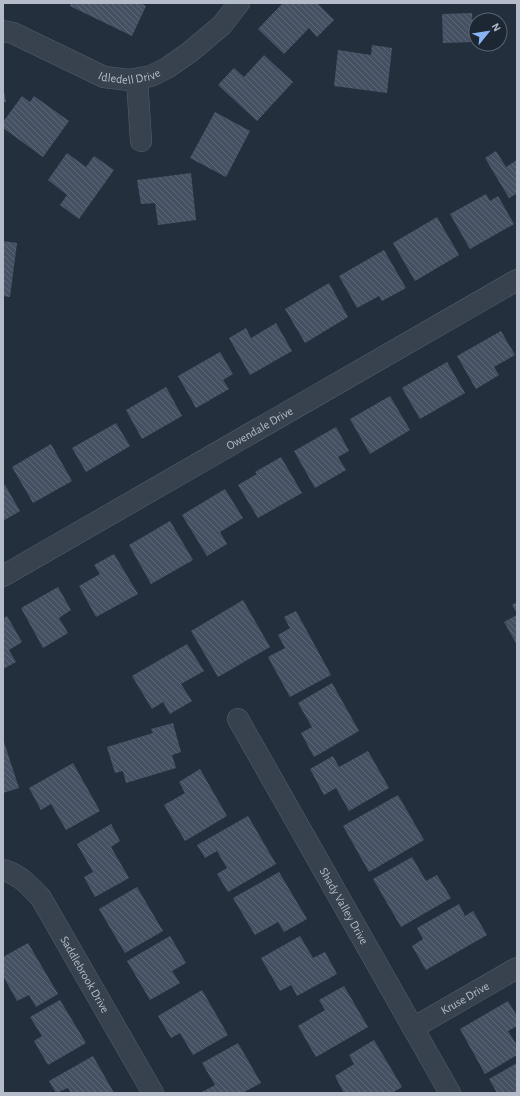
<svg xmlns="http://www.w3.org/2000/svg" width="520" height="1096" font-family="'Alegreya Sans',sans-serif">
<style>
.building{fill:url(#building-back-hatch)}
.lines{fill:none;stroke-linecap:round;stroke-linejoin:round}
.minor-casing{stroke:#565f6c;stroke-width:22}
.minor{stroke:#38414e;stroke-width:21}
.labels{text-anchor:middle;stroke-width:3;stroke-linejoin:round;paint-order:stroke}
.street-label{font-size:12px;fill:#b4bcc9;stroke:#1d2633}
</style>
<defs>
<pattern id="building-back-hatch" width="6" height="6" patternUnits="userSpaceOnUse"><rect width="6" height="6" fill="#455162"/><path d="M-1 5l2 2M0 0l6 6M5-1l2 2" fill="none" stroke="#5d6877"/></pattern>
</defs>
<rect width="100%" height="100%" fill="#242f3e"/>
<g class="building">
<polygon points="71,3 140,3 146,6 132,36 70,6"/>
<polygon points="283,3 317,3 334,20 317,37 309,28 284,54 258,29"/>
<polygon points="472,13 473,42 443,43 442,14"/>
<polygon points="372,45 392,48 387,93 334,86 338,50 371,55"/>
<polygon points="264,55 293,82 257,121 218,85 234,68 244,77"/>
<polygon points="3,87 6,102 3,102"/>
<polygon points="22,96 30,102 34,96 69,121 43,157 3,128 3,122"/>
<polygon points="215,112 250,131 226,177 190,158"/>
<polygon points="496,151 506,167 517,160 517,197 516,194 509,198 485,158"/>
<polygon points="67,153 86,167 94,156 114,170 79,219 60,205 67,195 48,180"/>
<polygon points="191,173 196,220 158,225 155,203 141,204 137,180"/>
<polygon points="486,194 490,201 498,196 514,224 470,249 450,214"/>
<polygon points="437,217 459,255 415,281 393,243"/>
<polygon points="3,241 17,243 10,297 3,296"/>
<polygon points="384,250 406,288 382,301 379,296 357,308 339,276"/>
<polygon points="329,283 348,317 305,343 285,309"/>
<polygon points="276,323 292,351 250,375 229,338 246,328 251,338"/>
<polygon points="501,331 515,355 494,367 499,375 476,389 457,356"/>
<polygon points="220,352 233,374 223,380 229,389 196,408 178,376"/>
<polygon points="447,362 465,393 420,419 402,388"/>
<polygon points="166,387 182,416 142,439 126,410"/>
<polygon points="390,396 410,430 370,454 350,419"/>
<polygon points="116,423 130,446 86,472 72,448"/>
<polygon points="336,427 349,451 338,457 346,470 315,488 294,451"/>
<polygon points="51,444 72,481 33,503 12,467"/>
<polygon points="281,457 302,493 258,518 238,485 257,474 255,472"/>
<polygon points="5,485 20,511 3,521 3,486"/>
<polygon points="225,489 243,518 220,532 227,544 207,556 182,515"/>
<polygon points="170,521 193,560 151,584 129,545"/>
<polygon points="114,554 138,594 96,617 79,586 100,574 94,565"/>
<polygon points="58,587 71,610 59,618 68,633 43,648 21,608"/>
<polygon points="243,600 270,647 218,677 191,631"/>
<polygon points="517,602 517,613 512,605"/>
<polygon points="296,611 331,675 290,697 268,657 285,648 278,635 290,628 284,617"/>
<polygon points="517,615 517,645 504,622"/>
<polygon points="7,616 22,642 9,650 16,662 3,669 3,619"/>
<polygon points="187,644 204,671 181,684 192,701 170,714 163,702 152,709 132,676"/>
<polygon points="332,683 359,731 314,757 301,733 312,727 298,703"/>
<polygon points="173,723 181,752 172,755 176,768 126,783 123,771 115,773 107,747 153,733 151,729"/>
<polygon points="3,739 19,788 3,793"/>
<polygon points="368,751 389,788 349,811 336,788 324,795 310,769 333,756 339,767"/>
<polygon points="73,763 100,811 66,830 51,804 41,810 29,788"/>
<polygon points="200,769 227,816 185,841 164,805 185,793 179,782"/>
<polygon points="398,795 424,840 369,872 343,826"/>
<polygon points="248,816 276,864 228,892 217,874 227,868 217,851 205,858 197,845"/>
<polygon points="111,824 120,841 111,847 129,878 95,897 84,877 93,872 77,844"/>
<polygon points="412,857 426,881 437,875 451,898 401,927 373,879"/>
<polygon points="279,872 307,919 284,932 278,922 255,935 233,898"/>
<polygon points="137,887 163,931 125,953 99,909"/>
<polygon points="459,904 465,916 473,911 487,935 426,970 412,946 423,939 417,928"/>
<polygon points="170,936 186,963 172,971 180,983 150,1000 127,961"/>
<polygon points="300,936 313,958 325,952 337,974 297,996 291,985 280,991 261,958"/>
<polygon points="28,943 58,994 36,1007 29,995 17,1001 3,976 3,957"/>
<polygon points="344,986 368,1027 316,1057 298,1026 325,1010 319,1000"/>
<polygon points="202,990 228,1035 193,1055 180,1033 171,1038 158,1016"/>
<polygon points="60,1000 86,1043 48,1065 34,1041 42,1036 30,1017"/>
<polygon points="508,1001 517,1016 517,1026 508,1031 517,1045 517,1055 485,1074 460,1029"/>
<polygon points="374,1040 402,1087 392,1093 344,1093 335,1076 354,1064 349,1055"/>
<polygon points="238,1043 261,1083 242,1093 203,1093 202,1092 215,1085 202,1063"/>
<polygon points="93,1056 114,1093 71,1093 68,1088 56,1093 49,1081"/>
<polygon points="517,1063 517,1093 497,1093 489,1079"/>
</g>
<g class="lines">
<defs>
<g id="minor">
<path id="s1" d="M3,31L13,33L104,77L129,80L151,76L167,68L190,52L222,25L239,3"/>
<polyline points="137,79 141,141"/>
<path id="s2" d="M3,576L517,280"/>
<path id="s3" d="M238,719L450,1093"/>
<path id="s4" d="M3,870C19,874 30,886 41,898L153,1093"/>
<path id="s5" d="M413,1028L517,968"/>
</g>
</defs>
<use href="#minor" class="minor-casing"/>
<use href="#minor" class="minor"/>
</g>
<g class="labels">
<g class="street-label">
<text dy="4" stroke="none"><textPath href="#s1" startOffset="137">Idledell Drive</textPath></text>
<text dy="4" stroke="none"><textPath href="#s2" startOffset="296">Owendale Drive</textPath></text>
<text dy="4" stroke="none"><textPath href="#s3" startOffset="215">Shady Valley Drive</textPath></text>
<text dy="4" stroke="none"><textPath href="#s4" startOffset="136">Saddlebrook Drive</textPath></text>
<text dy="4" stroke="none"><textPath href="#s5" startOffset="60">Kruse Drive</textPath></text>
</g>
</g>
<rect width="520" height="1096" fill="none" stroke="#b4bcc9" stroke-width="8"/>
<g transform="translate(488 32) rotate(60)"><circle r="19" fill="#1d2633" stroke="#59626f"/>
<path d="M0-3L7 15L0 10L-7 15Z" fill="#8ab4f8"/>
<text y="-6" font-size="11" font-weight="bold" text-anchor="middle" fill="#b4bcc9">N</text>
</g>
</svg>
